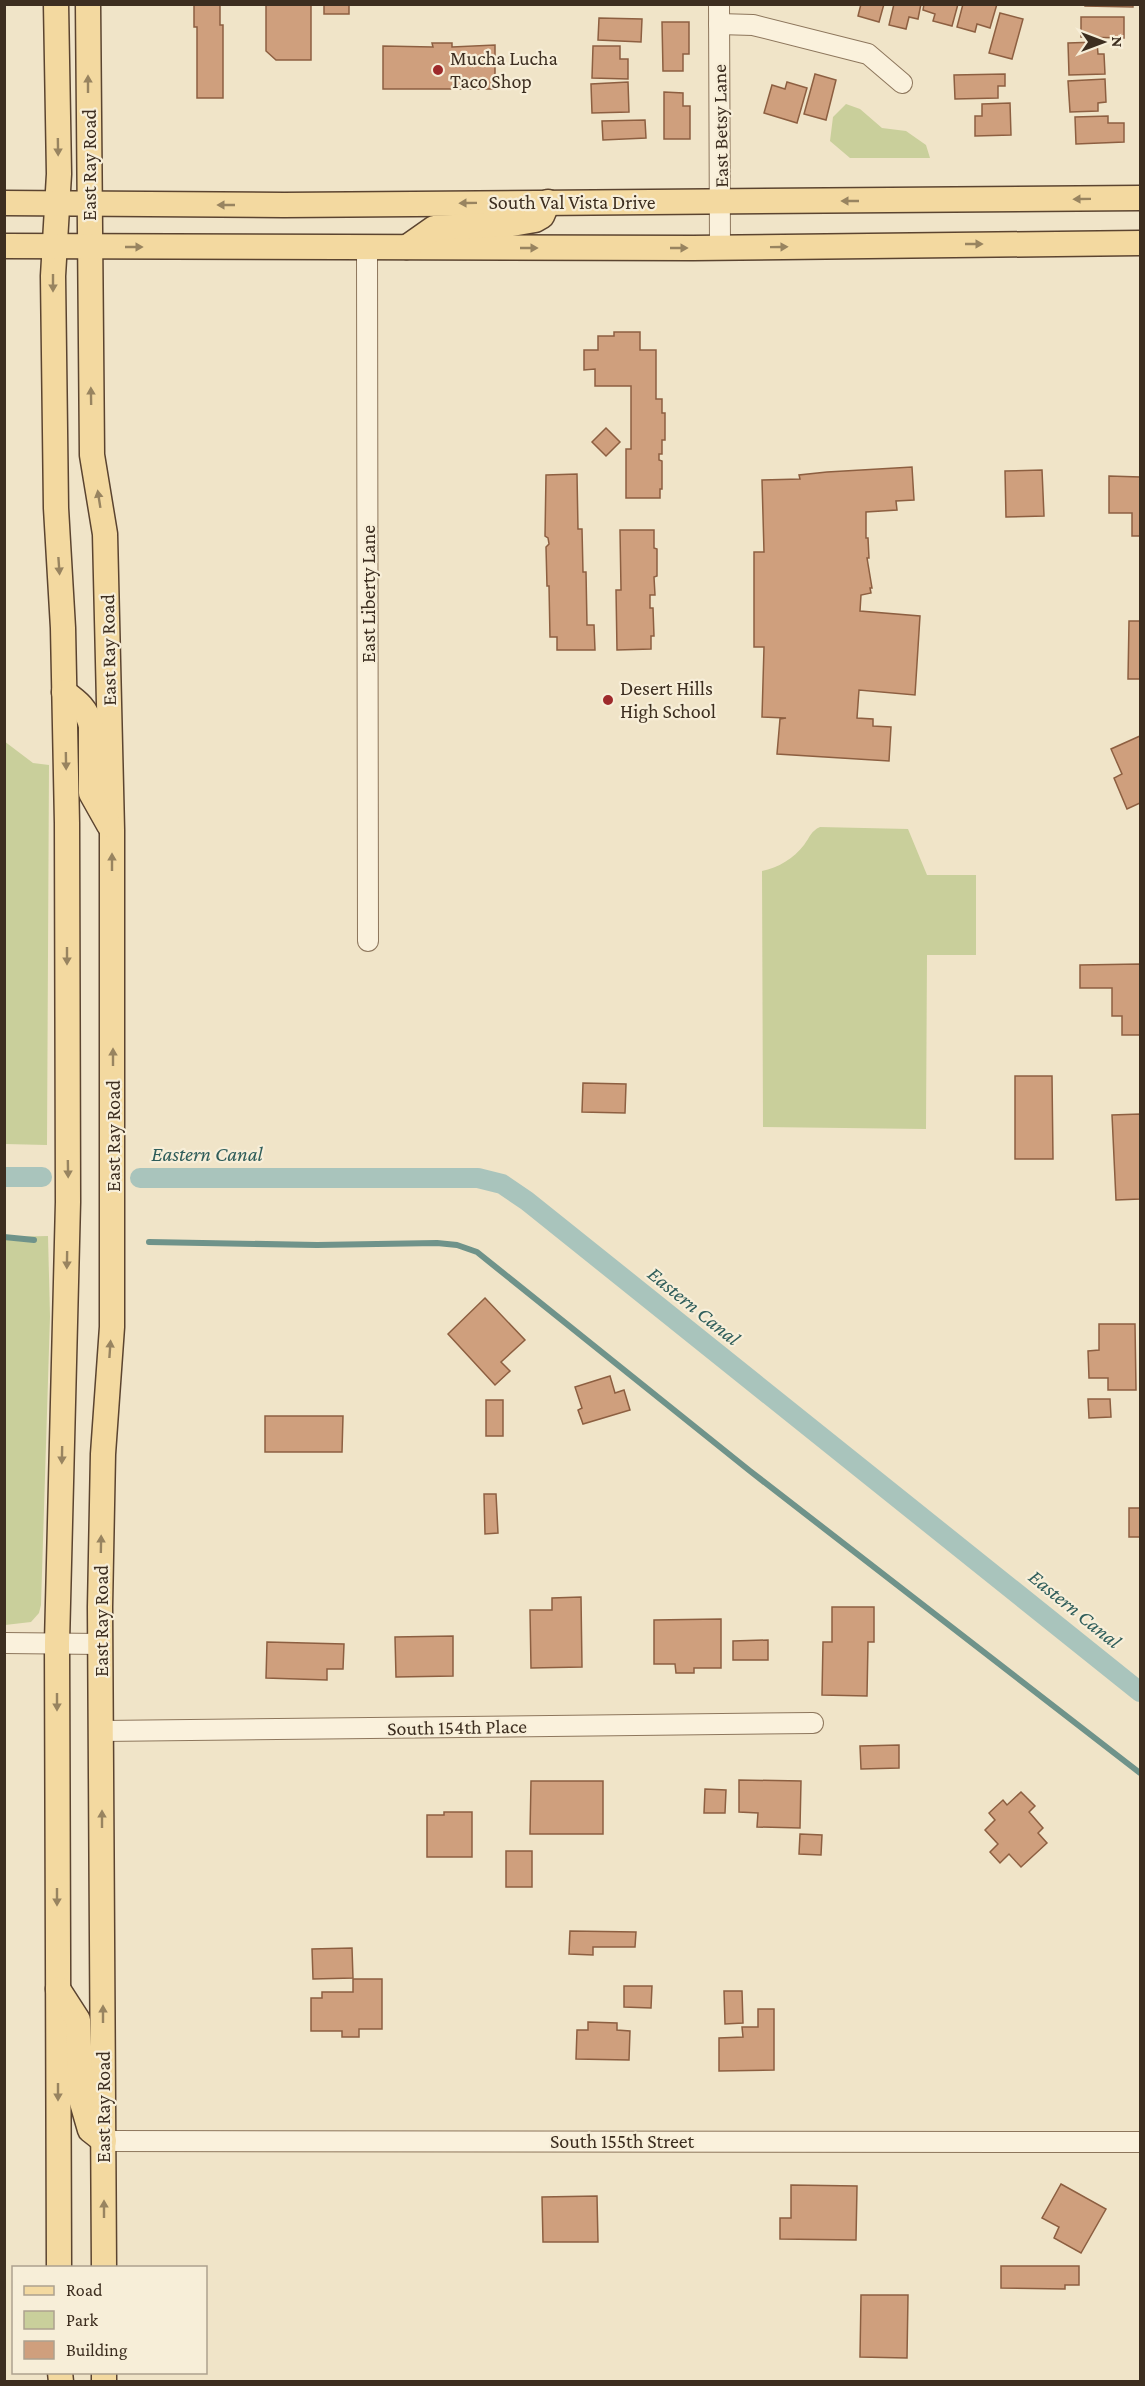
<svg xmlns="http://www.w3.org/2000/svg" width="1145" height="2386" font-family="'Crimson Pro',serif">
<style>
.green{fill:#c9cf9b}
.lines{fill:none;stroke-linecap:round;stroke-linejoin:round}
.stream{stroke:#6f938a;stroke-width:6}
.canal{stroke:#a9c4bc;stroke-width:20}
.building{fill:#cf9f7d;stroke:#8d5f41;stroke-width:1.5}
.minor-casing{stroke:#8d765c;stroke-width:22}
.major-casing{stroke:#5b4430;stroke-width:27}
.minor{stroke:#faf1dc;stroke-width:20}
.major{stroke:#f3d9a0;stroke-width:24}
.oneway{fill:#988460}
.poi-dot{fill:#9e2a2b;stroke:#f7eed8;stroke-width:2}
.labels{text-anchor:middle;stroke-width:4.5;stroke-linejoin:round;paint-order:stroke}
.poi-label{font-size:20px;fill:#3d2e20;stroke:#f7eed8;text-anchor:start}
.street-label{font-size:20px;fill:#3d2e20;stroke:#f7eed8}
.water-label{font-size:21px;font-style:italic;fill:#2f5d5a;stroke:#f7eed8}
</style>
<rect width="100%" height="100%" fill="#f0e4c8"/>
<g class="green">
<polygon points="846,104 860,109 882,128 906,131 926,145 930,158 850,158 830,141 833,117"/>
<polygon points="4,741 33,763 49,765 47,1145 5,1144"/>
<path d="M820,827L908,829L927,875H976V955H927L926,1129L763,1127L762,871C778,868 794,858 804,845C810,837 811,831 820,827Z"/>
<polygon points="48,1236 50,1316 41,1605 39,1613 31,1622 5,1625 5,1237"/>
</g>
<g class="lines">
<g class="stream">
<polyline points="4,1237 34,1240"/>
<polyline points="149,1242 317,1245 437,1243 457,1245 477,1252 750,1471 1140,1773"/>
</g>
<g class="canal">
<polyline points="4,1177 42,1177"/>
<polyline points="140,1178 478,1178 502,1184 527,1201 1140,1692"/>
</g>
</g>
<g class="building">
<polygon points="194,4 220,4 220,25 223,25 223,98 197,98 197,27 194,27"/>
<polygon points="266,4 311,4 311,60 276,60 266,51"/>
<rect x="324" y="4" width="25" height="10"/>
<polygon points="861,4 884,4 879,22 858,16"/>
<polygon points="894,4 921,4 918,19 909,17 906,29 889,25"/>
<polygon points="924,4 958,4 952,26 933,21 935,14 923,10"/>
<polygon points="963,4 997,4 990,28 977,24 975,32 957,27"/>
<polygon points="1085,4 1133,4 1133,7 1085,6"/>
<polygon points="1000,13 1023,19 1012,59 989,53"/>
<polygon points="1081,17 1124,17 1124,38 1081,37"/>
<polygon points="599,18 642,19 641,42 598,40"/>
<polygon points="662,22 689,22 689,54 683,54 683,71 663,71"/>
<polygon points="1097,42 1098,54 1104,54 1105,74 1069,75 1068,43"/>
<polygon points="432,43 452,43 452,47 495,45 495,89 383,89 383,46 433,47"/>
<polygon points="593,46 620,46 620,59 628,59 628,79 592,78"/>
<polygon points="815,74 836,80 826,120 804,114"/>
<polygon points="1005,74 1005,86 998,86 998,98 955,99 954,75"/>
<polygon points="1105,79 1106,102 1098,103 1098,111 1070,112 1068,81"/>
<polygon points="628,82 629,112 592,113 591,84"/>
<polygon points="787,82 807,88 797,123 764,113 772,85 785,89"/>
<polygon points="664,92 683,93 683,106 690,106 690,139 664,139"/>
<polygon points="1010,103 1011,135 975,136 975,116 982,116 982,104"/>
<polygon points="1108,116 1108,123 1124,123 1124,142 1076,144 1075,117"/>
<polygon points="645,120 646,138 603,140 602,121"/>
<polygon points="614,332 640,332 640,350 656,350 656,399 662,399 662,413 665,413 665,440 662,440 662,454 659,454 659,460 662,461 662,489 660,489 660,498 626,498 626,449 631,449 631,386 595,386 595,369 584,370 584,350 598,350 598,336 614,336"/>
<polygon points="606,428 620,442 606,456 592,442"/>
<polygon points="912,467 914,500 896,501 897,510 866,512 866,538 868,538 869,558 867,558 872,588 870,588 871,593 861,595 860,611 920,616 915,695 859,690 857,718 873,719 873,726 891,727 889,761 777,754 780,719 786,718 762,717 764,647 754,647 754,552 764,552 762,480 800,479 799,475 827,472"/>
<polygon points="1042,470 1044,516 1006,517 1005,471"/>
<polygon points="577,474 578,529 582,529 583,572 586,572 587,625 594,625 595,650 557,650 557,637 550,637 549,586 547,586 546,547 549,544 548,538 545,536 546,475"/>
<polygon points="1109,476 1140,477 1140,536 1132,536 1132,513 1109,513"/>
<polygon points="620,530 654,530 654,548 657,549 657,576 654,577 655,595 650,595 650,608 653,608 654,636 651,636 651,649 617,650 616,590 621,590"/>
<polygon points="1129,621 1140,621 1140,679 1128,679"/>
<polygon points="1140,736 1140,803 1127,809 1114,778 1122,774 1111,749"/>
<polygon points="1140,964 1140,1035 1122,1035 1122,1016 1112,1016 1112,988 1080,988 1080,965"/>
<polygon points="1015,1076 1052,1076 1053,1159 1015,1159"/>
<polygon points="583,1083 626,1084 625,1113 582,1112"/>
<polygon points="1140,1114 1140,1199 1116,1200 1112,1115"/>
<polygon points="485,1298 525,1340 501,1362 510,1371 495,1385 448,1334"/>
<polygon points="1099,1324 1135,1324 1136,1390 1108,1390 1108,1378 1089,1378 1088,1351 1099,1350"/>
<polygon points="610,1376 615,1393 624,1390 630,1410 583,1424 578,1410 582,1408 575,1387"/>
<polygon points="1088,1399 1110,1399 1111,1417 1089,1418"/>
<rect x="486" y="1400" width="17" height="36"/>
<polygon points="265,1416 343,1416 342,1452 265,1452"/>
<polygon points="484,1494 496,1494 498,1533 485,1534"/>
<rect x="1129" y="1508" width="11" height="29"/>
<polygon points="581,1597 582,1667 531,1668 530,1610 552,1610 552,1598"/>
<polygon points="832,1607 874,1607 874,1642 868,1642 867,1696 822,1695 823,1642 832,1642"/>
<polygon points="721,1619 721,1668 694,1668 694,1673 676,1673 675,1664 654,1664 654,1620"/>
<polygon points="453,1636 453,1676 396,1677 395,1637"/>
<polygon points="768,1640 768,1660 733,1660 733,1641"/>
<polygon points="267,1642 344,1644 343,1669 327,1669 327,1680 266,1678"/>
<polygon points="899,1745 899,1768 861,1769 860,1746"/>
<polygon points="739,1780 801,1781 800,1828 757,1827 758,1813 739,1812"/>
<polygon points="531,1781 603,1781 603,1834 530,1834"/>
<polygon points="705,1789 726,1790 725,1813 704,1813"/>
<polygon points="1021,1792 1035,1806 1029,1812 1043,1828 1038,1833 1047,1843 1021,1867 1009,1854 1000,1863 990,1852 998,1844 985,1830 995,1820 989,1813 1003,1800 1007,1805"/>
<polygon points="444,1812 472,1812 472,1857 427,1857 427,1815 444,1815"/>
<polygon points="800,1834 822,1835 821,1855 799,1854"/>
<rect x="506" y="1851" width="26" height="36"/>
<polygon points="570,1931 636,1932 635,1947 593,1947 593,1955 569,1954"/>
<polygon points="352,1948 353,1978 313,1979 312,1949"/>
<polygon points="353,1979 382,1979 382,2029 359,2029 359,2037 342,2037 342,2031 311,2031 311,1998 322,1998 322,1992 353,1992"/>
<polygon points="624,1986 652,1986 651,2008 624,2007"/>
<polygon points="724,1991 742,1991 743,2023 725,2024"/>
<polygon points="758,2009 774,2009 774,2070 719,2071 719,2038 743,2037 742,2027 758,2027"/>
<polygon points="588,2022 617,2023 617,2030 630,2031 629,2060 576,2059 577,2030 588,2030"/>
<polygon points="1061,2184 1106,2209 1081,2253 1054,2238 1059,2227 1042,2218"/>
<polygon points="791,2185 857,2186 856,2240 780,2239 780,2218 791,2218"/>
<polygon points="597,2196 598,2242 543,2242 542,2197"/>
<polygon points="1001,2266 1079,2266 1079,2285 1065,2285 1065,2289 1001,2288"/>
<polygon points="861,2295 908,2295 907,2358 860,2357"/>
</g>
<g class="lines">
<defs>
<g id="minor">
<polyline points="719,4 720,248"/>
<polyline points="719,24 753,25 868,54 902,83"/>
<polyline points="367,247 368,941"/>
<polyline points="4,1643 101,1644"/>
<polyline points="102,1731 813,1723"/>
<polyline points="104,2141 1140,2142"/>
</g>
<g id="major">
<polyline points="56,4 59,174 53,276 56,508 63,628 67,823 68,1202 57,1643 59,2268"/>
<polyline points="88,4 92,455 105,534 112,830 112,1327 103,1454 100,1607 104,2268"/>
<polyline points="4,203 284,205 1140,198"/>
<polyline points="4,246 693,248 1140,243"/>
<polyline points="407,247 434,228 512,224 535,220 542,216 548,202"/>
<path d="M64,692C78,702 87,709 91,726V793L109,825"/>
<polyline points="58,1989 78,2020 81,2099 90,2130 104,2141"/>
<polyline points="60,2372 61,2382"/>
<polyline points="104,2372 104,2382"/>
</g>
</defs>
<use href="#minor" class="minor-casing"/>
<use href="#major" class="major-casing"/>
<use href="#minor" class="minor"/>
<use href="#major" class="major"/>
</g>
<defs><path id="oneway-solid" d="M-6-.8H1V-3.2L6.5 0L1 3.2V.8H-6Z" transform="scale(1.5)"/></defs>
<g class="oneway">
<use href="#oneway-solid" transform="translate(88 84) rotate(-90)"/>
<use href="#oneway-solid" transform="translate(58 147) rotate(89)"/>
<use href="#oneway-solid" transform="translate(1082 199) rotate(179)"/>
<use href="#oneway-solid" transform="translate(850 201) rotate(180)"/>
<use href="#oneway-solid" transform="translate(468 203) rotate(179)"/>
<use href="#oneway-solid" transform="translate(226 205) rotate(180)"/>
<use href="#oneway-solid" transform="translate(974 244)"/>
<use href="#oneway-solid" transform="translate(134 247)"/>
<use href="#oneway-solid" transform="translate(779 247) rotate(-1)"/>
<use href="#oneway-solid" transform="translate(529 248)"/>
<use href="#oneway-solid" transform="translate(679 248)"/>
<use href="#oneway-solid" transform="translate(53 283) rotate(90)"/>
<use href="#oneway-solid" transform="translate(91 396) rotate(-91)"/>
<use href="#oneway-solid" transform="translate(99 499) rotate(-99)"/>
<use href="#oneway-solid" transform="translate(59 566) rotate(86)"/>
<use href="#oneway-solid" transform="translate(66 761) rotate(89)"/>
<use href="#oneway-solid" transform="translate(112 862) rotate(-90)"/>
<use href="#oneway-solid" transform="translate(67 956) rotate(90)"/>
<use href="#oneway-solid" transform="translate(113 1057) rotate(-90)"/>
<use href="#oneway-solid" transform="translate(68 1169) rotate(89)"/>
<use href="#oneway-solid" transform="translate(67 1260) rotate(91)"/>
<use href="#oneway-solid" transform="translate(110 1349) rotate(-86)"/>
<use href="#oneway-solid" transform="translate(62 1455) rotate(91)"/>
<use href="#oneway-solid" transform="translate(101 1544) rotate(-89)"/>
<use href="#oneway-solid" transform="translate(57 1702) rotate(90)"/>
<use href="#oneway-solid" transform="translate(102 1819) rotate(-90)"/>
<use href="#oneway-solid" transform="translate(57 1897) rotate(90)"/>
<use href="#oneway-solid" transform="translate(103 2014) rotate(-90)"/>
<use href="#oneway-solid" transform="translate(58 2092) rotate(90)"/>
<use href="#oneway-solid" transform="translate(104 2209) rotate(-90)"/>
</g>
<g class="poi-dot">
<circle cx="438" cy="70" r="6"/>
<circle cx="608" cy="700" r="6"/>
</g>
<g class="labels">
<g class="poi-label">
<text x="450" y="65">Mucha Lucha<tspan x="450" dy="23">Taco Shop</tspan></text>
<text x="620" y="695">Desert Hills<tspan x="620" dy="23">High School</tspan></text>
</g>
<g class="street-label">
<text transform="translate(720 126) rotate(-91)" y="7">East Betsy Lane</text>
<text transform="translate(89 165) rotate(-90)" y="7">East Ray Road</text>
<text x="572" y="209">South Val Vista Drive</text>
<text transform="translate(368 594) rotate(-90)" y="7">East Liberty Lane</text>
<text transform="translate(108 650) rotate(-91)" y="7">East Ray Road</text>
<text transform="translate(113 1136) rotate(-90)" y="7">East Ray Road</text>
<text transform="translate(101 1621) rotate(-90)" y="7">East Ray Road</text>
<text transform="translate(457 1727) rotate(-1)" y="7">South 154th Place</text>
<text transform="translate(103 2107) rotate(-90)" y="7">East Ray Road</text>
<text x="622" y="2148">South 155th Street</text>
</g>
<g class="water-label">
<text x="207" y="1161">Eastern Canal</text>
<text transform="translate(694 1306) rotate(39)" y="7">Eastern Canal</text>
<text transform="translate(1075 1609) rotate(39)" y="7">Eastern Canal</text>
</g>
</g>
<rect width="1145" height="2386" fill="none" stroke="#3d2e20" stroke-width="12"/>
<rect x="12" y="2266" width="195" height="108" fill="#f7eed8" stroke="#ada18e" stroke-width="1.5"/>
<rect x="24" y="2286" width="30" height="9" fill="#f3d9a0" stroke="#ada18e" stroke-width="1.5"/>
<text x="66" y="2296" font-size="18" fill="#3d2e20">Road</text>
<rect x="24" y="2311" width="30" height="18" fill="#c9cf9b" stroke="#ada18e" stroke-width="1.5"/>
<text x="66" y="2326" font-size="18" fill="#3d2e20">Park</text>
<rect x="24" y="2341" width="30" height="18" fill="#cf9f7d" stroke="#ada18e" stroke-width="1.5"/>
<text x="66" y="2356" font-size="18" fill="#3d2e20">Building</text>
<g transform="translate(1103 42) rotate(90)" stroke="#f7eed8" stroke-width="4.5" paint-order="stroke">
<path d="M0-4.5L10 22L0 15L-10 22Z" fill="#3d2e20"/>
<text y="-9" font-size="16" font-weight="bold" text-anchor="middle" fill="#3d2e20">N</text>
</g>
</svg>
